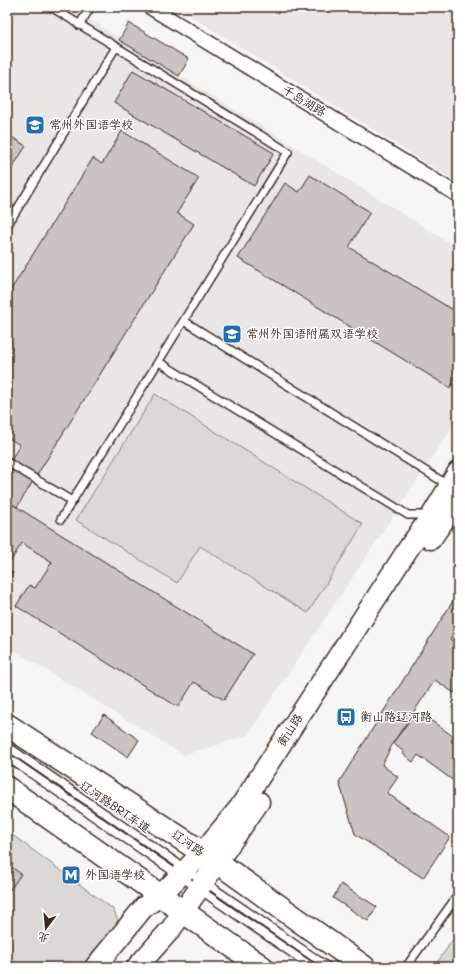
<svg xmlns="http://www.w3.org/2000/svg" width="465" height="974" font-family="Mali,'LXGW WenKai TC',sans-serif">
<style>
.built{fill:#e9e7e6}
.green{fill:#dbd9d6;stroke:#8b827a}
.building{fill:#c9c3c1;stroke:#3b2a1e}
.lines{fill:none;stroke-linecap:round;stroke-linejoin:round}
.lane-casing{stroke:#3b2a1e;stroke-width:10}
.street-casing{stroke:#3b2a1e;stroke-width:17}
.secondary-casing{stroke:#3b2a1e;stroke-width:23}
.primary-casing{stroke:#3b2a1e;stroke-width:25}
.lane{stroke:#fff;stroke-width:7}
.street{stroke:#fff;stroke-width:14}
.secondary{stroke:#fff;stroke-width:20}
.primary{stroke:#fff;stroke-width:22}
.labels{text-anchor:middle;stroke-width:3;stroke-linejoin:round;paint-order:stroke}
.street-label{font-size:12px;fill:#3b2a1e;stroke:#fff}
.poi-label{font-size:12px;fill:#3b2a1e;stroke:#fff;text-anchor:start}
</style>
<rect width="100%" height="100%" fill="#f7f6f6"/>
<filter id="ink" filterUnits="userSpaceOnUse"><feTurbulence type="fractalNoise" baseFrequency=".025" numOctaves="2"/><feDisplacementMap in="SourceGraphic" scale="8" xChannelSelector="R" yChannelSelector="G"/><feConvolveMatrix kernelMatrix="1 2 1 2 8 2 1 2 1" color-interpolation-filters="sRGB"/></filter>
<g filter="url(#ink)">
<g class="built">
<polygon points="7,7 70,7 458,248 458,419 247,736 183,755 7,646"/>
<polygon points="176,7 458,7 458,183"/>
</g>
<g class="green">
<polygon points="155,394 363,524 308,613 200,546 177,583 76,520"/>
<polygon points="7,831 113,909 118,920 113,933 83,967 7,967"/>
<polygon points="458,932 458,967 434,967"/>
</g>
<g class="building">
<polygon points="129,23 189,59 179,76 119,40"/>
<polygon points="133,70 274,153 254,186 114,103"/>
<polygon points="122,131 199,178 177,213 194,224 17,507 7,501 7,466 20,445 7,437 7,296 93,158 102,164"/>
<polygon points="7,134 26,146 7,176"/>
<polygon points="310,175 370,212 349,247 458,313 458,375 450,388 238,258 285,183 299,192"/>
<polygon points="7,501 253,654 224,700 194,682 178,707 16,606 29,585 35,588 52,562 22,543 7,567"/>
<polygon points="7,569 13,573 7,582"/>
<polygon points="458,593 458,626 450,639 458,645 458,687 454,693 435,680 393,743 382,765 398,777 387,793 450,837 423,878 355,834 339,782"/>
<polygon points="414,714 422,719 425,716 454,737 451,741 458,746 458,784 418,755 413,762 403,754 404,752 393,743"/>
<polygon points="104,715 139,740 128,757 92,732"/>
<polygon points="7,864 21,874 10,890 7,887"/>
<polygon points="341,884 377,907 368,921 333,898"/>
</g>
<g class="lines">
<defs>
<g id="lane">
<polyline points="51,7 288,152 61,519"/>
<polyline points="79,25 91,7"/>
<polyline points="7,226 116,47"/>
<polyline points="184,321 448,485"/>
<polyline points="159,362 408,515 428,515"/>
<polyline points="7,462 72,501"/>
<polyline points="7,746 328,967"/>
<polyline points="7,757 312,967"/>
<polyline points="406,967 458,895"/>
</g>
<polyline id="street" points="150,7 458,195"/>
<g id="secondary">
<polyline points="431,539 458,500"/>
<polyline points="95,967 144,907 161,895 202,853 240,807 410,546 432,515 458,472"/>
<polyline points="137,967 171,929 259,802"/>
</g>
<g id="primary">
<polyline points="7,725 217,862 364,967"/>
<polyline points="7,788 262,967"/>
</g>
</defs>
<use href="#lane" class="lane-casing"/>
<use href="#street" class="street-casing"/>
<use href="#secondary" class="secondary-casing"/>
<use href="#primary" class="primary-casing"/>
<use href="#lane" class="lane"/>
<use href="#street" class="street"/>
<use href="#secondary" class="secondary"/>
<use href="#primary" class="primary"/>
</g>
</g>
<defs>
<symbol id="school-square" viewBox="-11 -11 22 22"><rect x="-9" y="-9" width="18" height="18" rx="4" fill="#1f6fb2" stroke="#fff"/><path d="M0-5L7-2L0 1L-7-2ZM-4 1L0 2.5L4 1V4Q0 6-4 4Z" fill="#fff"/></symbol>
<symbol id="bus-square" viewBox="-11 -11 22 22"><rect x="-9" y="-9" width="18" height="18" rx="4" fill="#1f6fb2" stroke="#fff"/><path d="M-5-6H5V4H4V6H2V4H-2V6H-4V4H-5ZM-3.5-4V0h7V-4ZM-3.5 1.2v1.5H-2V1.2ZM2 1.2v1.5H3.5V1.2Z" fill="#fff"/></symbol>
<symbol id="metro-square" viewBox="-11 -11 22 22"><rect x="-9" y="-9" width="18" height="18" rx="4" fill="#1f6fb2" stroke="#fff"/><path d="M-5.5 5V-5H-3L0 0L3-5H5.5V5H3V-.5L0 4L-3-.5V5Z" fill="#fff"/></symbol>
</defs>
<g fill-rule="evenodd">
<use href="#school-square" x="24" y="114" width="22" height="22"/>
<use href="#school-square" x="221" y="323" width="22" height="22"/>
<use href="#bus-square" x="335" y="706" width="22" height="22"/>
<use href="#metro-square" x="60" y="864" width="22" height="22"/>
</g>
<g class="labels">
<g class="street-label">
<text transform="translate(304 101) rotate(31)" y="4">千岛湖路</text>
<text transform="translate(290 730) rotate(-57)" y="4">衡山路</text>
<text transform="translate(115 807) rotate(34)" y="4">辽河路BRT车道</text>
<text transform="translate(188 843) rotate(34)" y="4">辽河路</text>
</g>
<g class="poi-label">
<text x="49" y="129">常州外国语学校</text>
<text x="246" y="338">常州外国语附属双语学校</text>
<text x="360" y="721">衡山路辽河路</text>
<text x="85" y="879">外国语学校</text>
</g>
</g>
<rect width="465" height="974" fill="none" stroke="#fff" stroke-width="24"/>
<rect x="12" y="12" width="441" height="950" fill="none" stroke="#3b2a1e" stroke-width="1.5" filter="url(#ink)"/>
<g transform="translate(46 928) rotate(196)" stroke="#ffffff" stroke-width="3" paint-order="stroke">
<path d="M0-3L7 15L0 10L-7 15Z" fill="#3b2a1e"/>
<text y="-6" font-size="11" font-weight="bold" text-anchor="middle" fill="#3b2a1e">北</text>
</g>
</svg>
